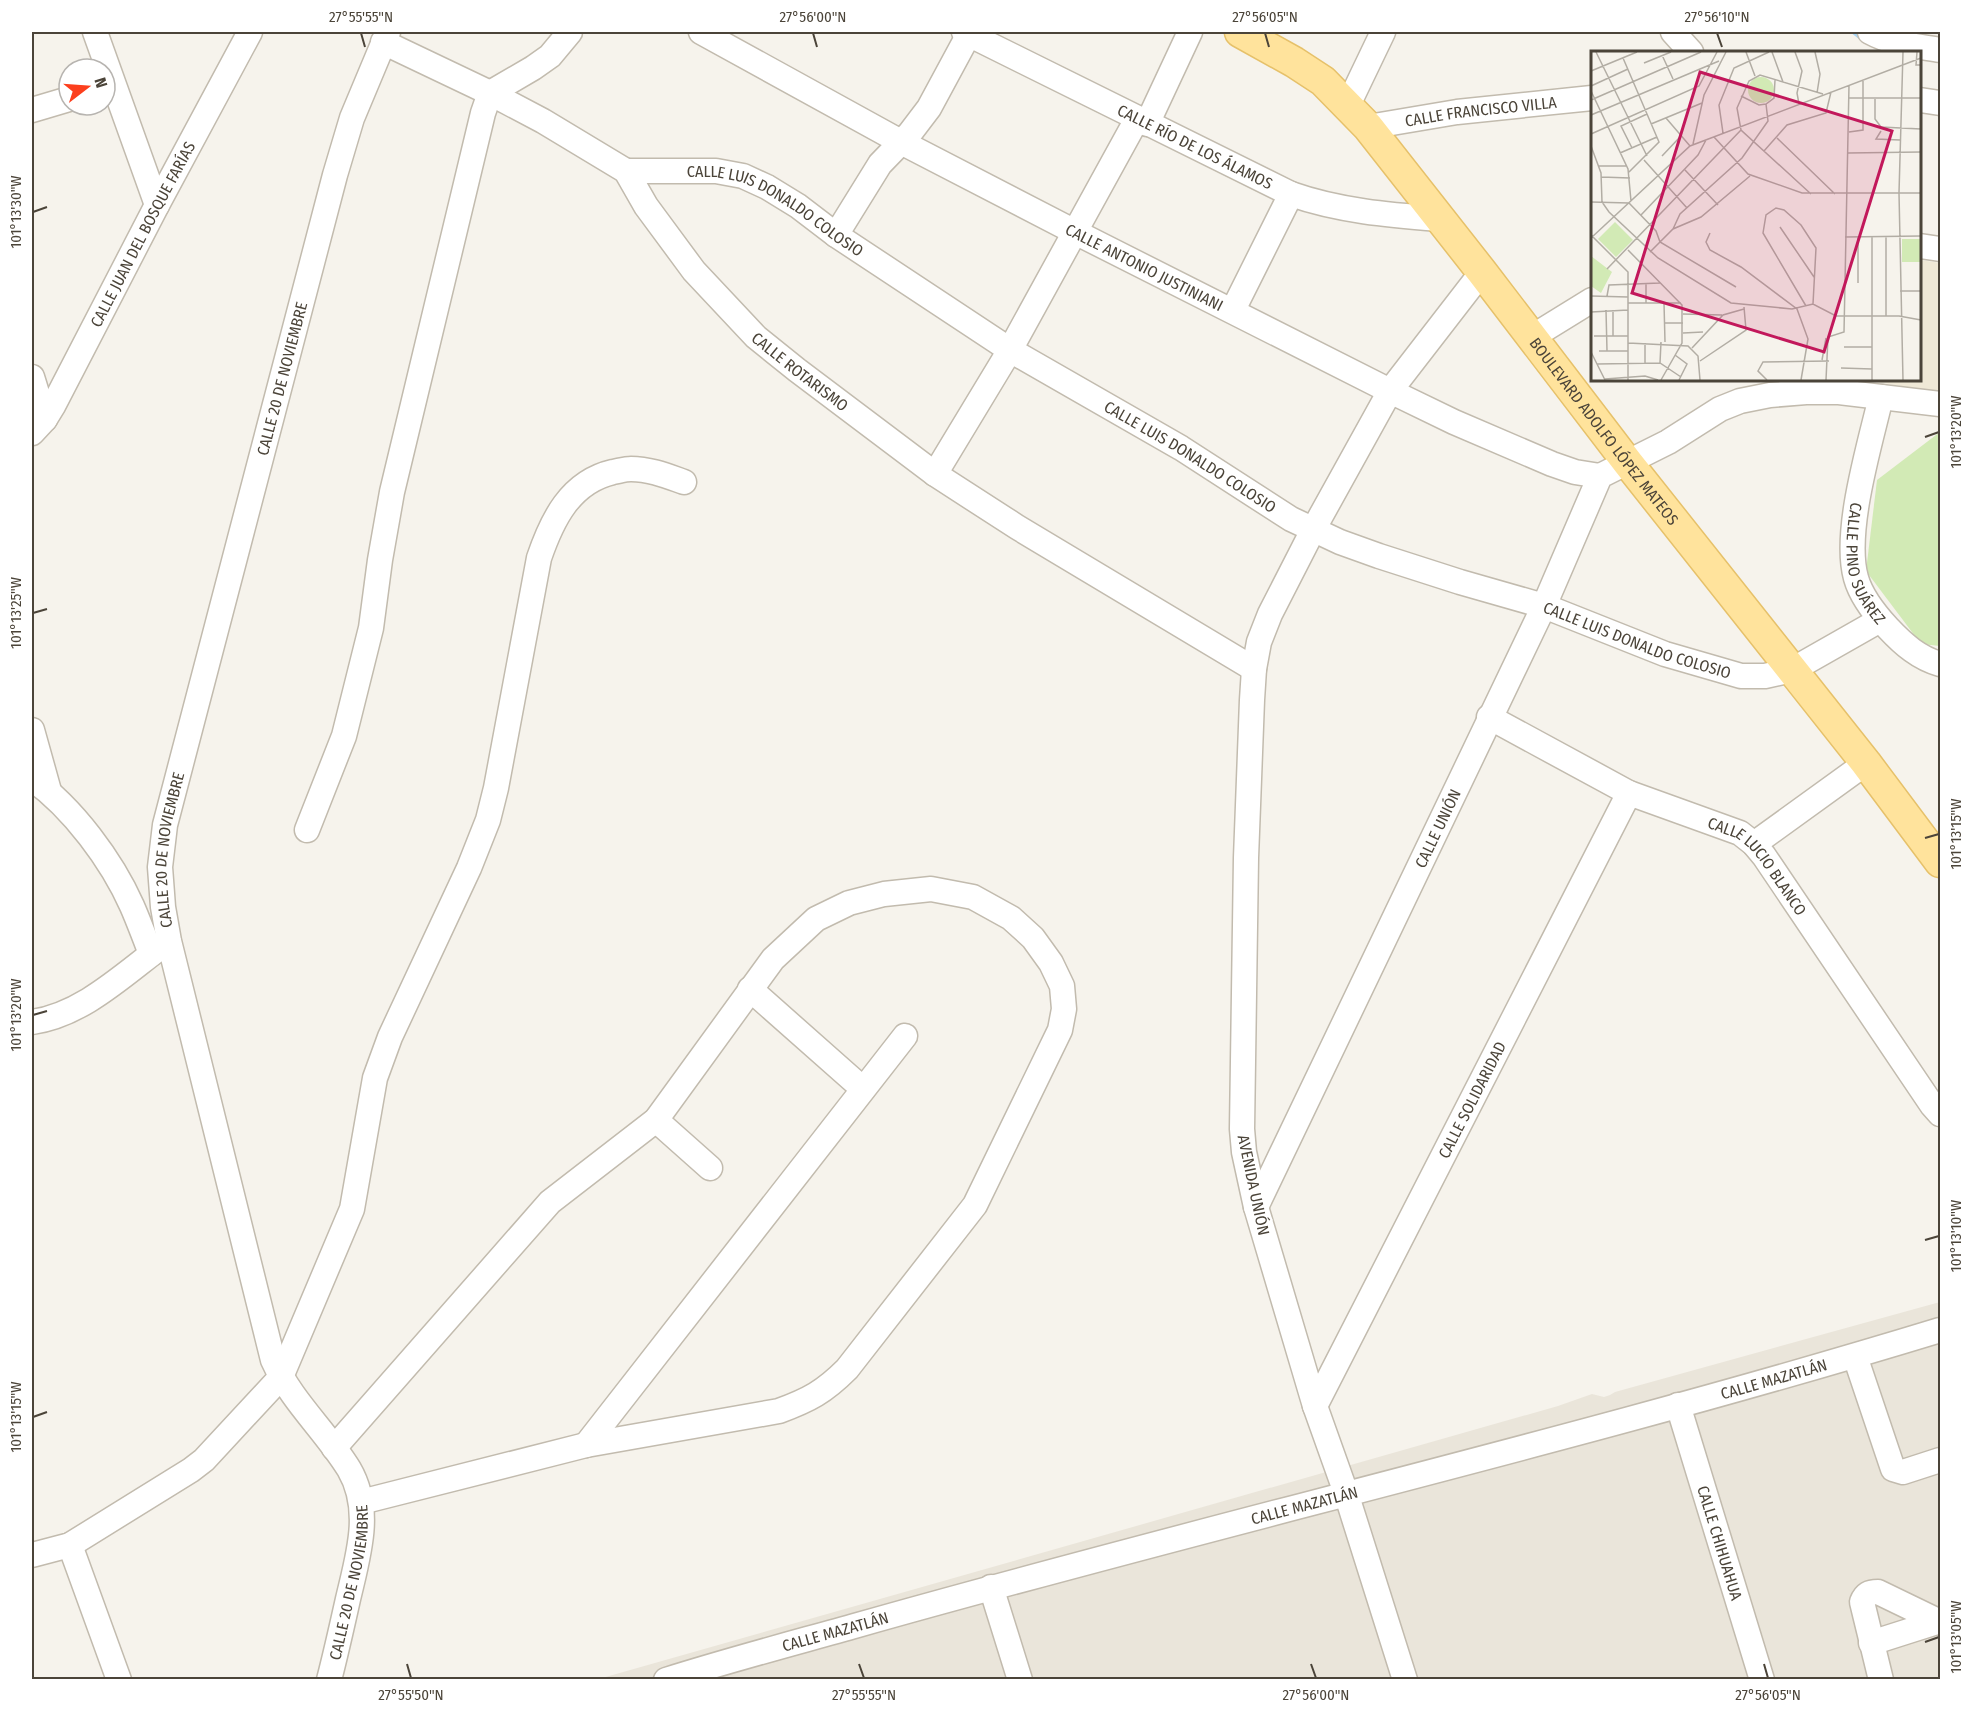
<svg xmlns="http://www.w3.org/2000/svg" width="1972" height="1711" font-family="'Fira Sans Condensed',sans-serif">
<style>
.residential{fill:#eae5da}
.education{fill:#efe8d6}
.green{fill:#d2eab5}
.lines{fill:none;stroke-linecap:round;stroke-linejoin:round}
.stream{stroke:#a9d4f2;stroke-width:5}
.minor-casing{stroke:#c2bbae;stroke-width:27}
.major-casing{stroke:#e6c16a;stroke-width:33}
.minor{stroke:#fff;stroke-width:24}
.major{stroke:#ffe39c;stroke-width:30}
.ticks{fill:none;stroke:#4b4439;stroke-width:2}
.labels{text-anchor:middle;stroke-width:4.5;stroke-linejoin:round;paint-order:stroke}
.street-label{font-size:16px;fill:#4b4439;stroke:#fff}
.inset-road{fill:none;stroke:#b2ada4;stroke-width:1.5}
.view{fill:#c2185b;fill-opacity:0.15;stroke:#c2185b;stroke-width:3}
.inset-edge{fill:none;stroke:#4b4439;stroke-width:3}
.neatline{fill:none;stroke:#4b4439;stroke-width:2}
.ticks-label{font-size:15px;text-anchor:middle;fill:#4b4439}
</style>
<rect width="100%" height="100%" fill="#f6f3ec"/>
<polygon class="residential" points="1940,1302 1940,1679 595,1680 1558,1406 1592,1394 1604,1397 1610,1395 1615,1392"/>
<polygon class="education" points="1920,260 1940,263 1940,392 1863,380 1920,380"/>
<polygon class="green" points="1940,432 1940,646 1921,644 1866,571 1877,480"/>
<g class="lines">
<polyline class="stream" points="1854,32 1863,39"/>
<defs>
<g id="minor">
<polyline points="95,32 157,205"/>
<path id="s1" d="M701,32L901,142L1075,232L1390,391L1454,422L1552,464L1575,472L1600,476"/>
<path id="s2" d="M964,32L1291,194C1339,211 1390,215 1440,219"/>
<polyline points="1673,32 1691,52"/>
<path d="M1870,32C1892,44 1916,46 1940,50"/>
<path id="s3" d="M383,42L490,93L543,121L626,171L646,206L694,271L756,337L797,370L935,474L1017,527L1254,669"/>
<polyline points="1920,100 1940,103"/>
<polyline points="1348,105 1383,32"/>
<polyline points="32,110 69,99"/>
<polyline points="1147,124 1190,32"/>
<path id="s4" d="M1368,127L1457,112L1592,98"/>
<path id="s5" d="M626,171H716L743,176L767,187L798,206L836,235L1010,350L1181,448L1291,519L1340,542L1379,556L1460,582L1544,606L1665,654L1741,676H1765L1792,670L1880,620"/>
<polyline points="836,235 880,164 910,133 929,108 970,32"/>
<polyline points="1920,246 1940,249"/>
<polyline points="1233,310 1291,194"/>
<polyline points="1532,337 1592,300"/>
<polyline points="32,377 45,419"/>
<path id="s6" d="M1881,397C1870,444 1843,532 1856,578C1861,596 1876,615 1888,628C1904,645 1919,658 1940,664"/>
<path id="s7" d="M32,433L45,419L53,406L157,205L250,32"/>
<polyline points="935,474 1010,350 1137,119"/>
<path id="s8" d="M1489,717L1629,793L1740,833L1754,844L1764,856L1932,1105L1940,1114"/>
<polyline points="32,730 49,791"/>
<path d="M32,779C73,808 112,861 132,906C139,922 145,938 151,954"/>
<polyline points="307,830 344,736 371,628 380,560 392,492 483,113 490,93 533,68 550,56 570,32"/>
<polyline points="1754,844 1866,763"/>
<polyline points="750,989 863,1089"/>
<path d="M32,1022C82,1015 123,975 162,946"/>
<polyline points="656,1120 710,1168"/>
<path id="s9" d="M1256,1207L1544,606L1600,476L1668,442L1720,409L1740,401L1770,395L1806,392H1839L1940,404"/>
<polyline points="1855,1356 1893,1469 1903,1472 1940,1460"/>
<path id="s10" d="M1678,1405L1762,1680"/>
<path id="s11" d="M1315,1406L1629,793"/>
<polyline points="586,1445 905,1036"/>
<path d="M334,1448L550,1202L656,1120L773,959L816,919L849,903L884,894L931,889L973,897L1011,918L1033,938L1051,963L1062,986L1064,1009L1060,1030L975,1205L847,1369C824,1392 809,1400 779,1411L586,1445L361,1502"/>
<polyline points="70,1545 119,1680"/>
<path d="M32,1555L70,1545L191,1470L204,1460L281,1377L352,1209L375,1078L390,1037L469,868L488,820L496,788L539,558C552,520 570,482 613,472C619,471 625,469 631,469C650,469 667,476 684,482"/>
<polyline points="991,1587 1020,1680"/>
<polyline points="1871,1643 1940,1621"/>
<path id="s12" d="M329,1680C336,1653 342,1626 348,1599C358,1556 373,1510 349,1469C325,1430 292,1402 273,1360L169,941L163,907L160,867L165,825L335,175L352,118L388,32"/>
<path id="s13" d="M666,1680C729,1660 794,1643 858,1625C1217,1523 1583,1439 1940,1330"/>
<polyline points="1405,1680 1346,1493 1315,1406 1256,1207 1244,1152 1242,1129 1246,858 1252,700 1254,669 1259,642 1270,614 1313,530 1390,391 1482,272"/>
<path d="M1881,1680L1862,1602C1865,1594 1869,1592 1878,1592L1940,1622"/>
</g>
<g id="major">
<path id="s14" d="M1240,32L1294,62L1323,81L1368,127L1482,272L1628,463L1866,763L1940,862"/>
</g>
</defs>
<use href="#minor" class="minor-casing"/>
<use href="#major" class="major-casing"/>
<use href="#minor" class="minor"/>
<use href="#major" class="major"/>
</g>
<path class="ticks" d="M361,33L365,47M813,33L817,47M1265,33L1269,47M1717,33L1722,47M33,212L47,207M1925,437L1939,432M33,613L47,609M1925,838L1939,834M33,1015L47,1011M1925,1240L1939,1236M33,1417L47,1412M1925,1642L1939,1637M407,1664L411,1678M859,1664L864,1678M1311,1664L1316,1678M1764,1664L1768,1678"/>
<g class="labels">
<g class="street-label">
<text dy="6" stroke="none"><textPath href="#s4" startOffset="114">CALLE FRANCISCO VILLA</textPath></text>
<text dy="6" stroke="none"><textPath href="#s2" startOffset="258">CALLE RÍO DE LOS ÁLAMOS</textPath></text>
<text dy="6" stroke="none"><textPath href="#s5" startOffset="160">CALLE LUIS DONALDO COLOSIO</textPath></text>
<text dy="6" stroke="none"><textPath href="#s7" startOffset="228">CALLE JUAN DEL BOSQUE FARÍAS</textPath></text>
<text dy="6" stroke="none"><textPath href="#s1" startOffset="502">CALLE ANTONIO JUSTINIANI</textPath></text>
<text dy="6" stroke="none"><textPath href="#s3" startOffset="543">CALLE ROTARISMO</textPath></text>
<text dy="6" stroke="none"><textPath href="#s12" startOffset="1360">CALLE 20 DE NOVIEMBRE</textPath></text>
<text dy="6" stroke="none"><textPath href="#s14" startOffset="546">BOULEVARD ADOLFO LÓPEZ MATEOS</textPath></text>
<text dy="6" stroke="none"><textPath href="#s5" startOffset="646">CALLE LUIS DONALDO COLOSIO</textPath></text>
<text dy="6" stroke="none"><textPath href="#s6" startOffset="172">CALLE PINO SUÁREZ</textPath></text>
<text dy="6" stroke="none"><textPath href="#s5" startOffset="1132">CALLE LUIS DONALDO COLOSIO</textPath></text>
<text dy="6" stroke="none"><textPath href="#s9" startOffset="420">CALLE UNIÓN</textPath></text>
<text dy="6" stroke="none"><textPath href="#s12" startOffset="874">CALLE 20 DE NOVIEMBRE</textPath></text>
<text dy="6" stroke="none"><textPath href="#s8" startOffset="312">CALLE LUCIO BLANCO</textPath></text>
<text dy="6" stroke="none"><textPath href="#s11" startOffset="344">CALLE SOLIDARIDAD</textPath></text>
<text transform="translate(1254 1185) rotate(78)" y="6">AVENIDA UNIÓN</text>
<text dy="6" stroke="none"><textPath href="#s13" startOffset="1148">CALLE MAZATLÁN</textPath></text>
<text dy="6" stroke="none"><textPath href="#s13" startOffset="662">CALLE MAZATLÁN</textPath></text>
<text dy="6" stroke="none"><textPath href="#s10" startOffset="144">CALLE CHIHUAHUA</textPath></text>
<text dy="6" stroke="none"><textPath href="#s12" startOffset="100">CALLE 20 DE NOVIEMBRE</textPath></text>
<text dy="6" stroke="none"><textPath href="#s13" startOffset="176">CALLE MAZATLÁN</textPath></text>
</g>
</g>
<g transform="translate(1591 51)">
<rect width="330" height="330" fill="#f6f3ec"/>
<path d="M157 39a13 13 0 1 1 26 0a13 13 0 1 1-26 0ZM24,171L42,189L25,206L7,188ZM311,188H330V211H311ZM0,205L21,221L10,242L0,235Z" fill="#d2eab5"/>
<path class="inset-road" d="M5,1L56,105M155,1L164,25M181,1L192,31M204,1L211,20L206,42L208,53M224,1L229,23L226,42M326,1L325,14H330M71,4L82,28M32,7L68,91L38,121M53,12L80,1M0,20L46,1M0,35L37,18M0,40L37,118L40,150M150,45L168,54L175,53L183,47L184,29M257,47H330M284,48V68L290,76L330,78M0,49L110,1M0,64L128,10M75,67L99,95M60,73L111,52M290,80L285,88L309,89M258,81L272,79V30M132,82L128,54L143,17L178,1M0,83L108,35L126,1M123,86L157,123L211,142H330M186,87L244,143M102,93L113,44L135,1M0,95L10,122L11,151L18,161L67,207L140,252L201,258L222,253L245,265H308L330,269M41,97L30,75L56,63M173,100L196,74L235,62L240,41M29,102L66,86M257,102L330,101M71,105L89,86M53,109L96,157M8,115H36M94,119L127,154M10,126L39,127M220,143L150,79L146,57L158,30L169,24L232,43M0,151L38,152L65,180L69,191L145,236M50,164L107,104L115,89M189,176L223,226M82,178L89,163L151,107L177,70L175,53M119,182L115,191L119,199L150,216L206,258L217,288L210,329M0,184L37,221V329M254,186L330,185M267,186V232M0,187L99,95L330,7M37,199L91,254V292L70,329M59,201L82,178L110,166L159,125M16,218L150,79M309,240H330M0,245L37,246M16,245L18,234L69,232M37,252H90M55,252V233M73,252L74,291M215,255L172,182L175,164L185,157L193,159L210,174L225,197L222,253M15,259L16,300M22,259V285M0,261L37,259M92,263L131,264M295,265V185M73,272H92M92,282L112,281M3,285H37M37,292L97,295L107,305L109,329M253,296H281M101,297L132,264L153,258M8,300H37M0,301L14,329M84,304L96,313L88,329M231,309L235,287M109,310L155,279L153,256M54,312V292M69,312L70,291M6,313L69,312L90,326M250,317L281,318M14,328L54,325L67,329M176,329L167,320L172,311L238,310M235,329L237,286L253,281L258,34M281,329V186M312,329L308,142L312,1"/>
<path class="view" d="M109,21L301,80L233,301L41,242Z"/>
<rect width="330" height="330" class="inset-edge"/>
</g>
<rect width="1972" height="1711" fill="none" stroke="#ffffff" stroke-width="66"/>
<g transform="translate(87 87) rotate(73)"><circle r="28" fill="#ffffff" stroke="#b7b4b0" stroke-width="1.5"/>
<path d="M0-4.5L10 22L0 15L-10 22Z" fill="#fc3f1d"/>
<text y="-9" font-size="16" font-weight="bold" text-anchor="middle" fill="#4b4439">N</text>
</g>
<rect x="33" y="33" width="1906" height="1645" class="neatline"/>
<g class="ticks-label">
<text x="361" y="22">27°55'55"N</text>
<text x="813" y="22">27°56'00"N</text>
<text x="1265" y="22">27°56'05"N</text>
<text x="1717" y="22">27°56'10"N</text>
<text transform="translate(16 212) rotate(-90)" y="5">101°13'30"W</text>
<text transform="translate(1956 432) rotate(-90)" y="5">101°13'20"W</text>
<text transform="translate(16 613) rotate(-90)" y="5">101°13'25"W</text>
<text transform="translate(1956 834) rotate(-90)" y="5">101°13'15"W</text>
<text transform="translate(16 1015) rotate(-90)" y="5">101°13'20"W</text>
<text transform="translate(1956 1236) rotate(-90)" y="5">101°13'10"W</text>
<text transform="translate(16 1417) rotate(-90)" y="5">101°13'15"W</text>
<text transform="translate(1956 1637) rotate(-90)" y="5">101°13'05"W</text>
<text x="411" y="1700">27°55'50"N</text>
<text x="864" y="1700">27°55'55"N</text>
<text x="1316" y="1700">27°56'00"N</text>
<text x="1768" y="1700">27°56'05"N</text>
</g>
</svg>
